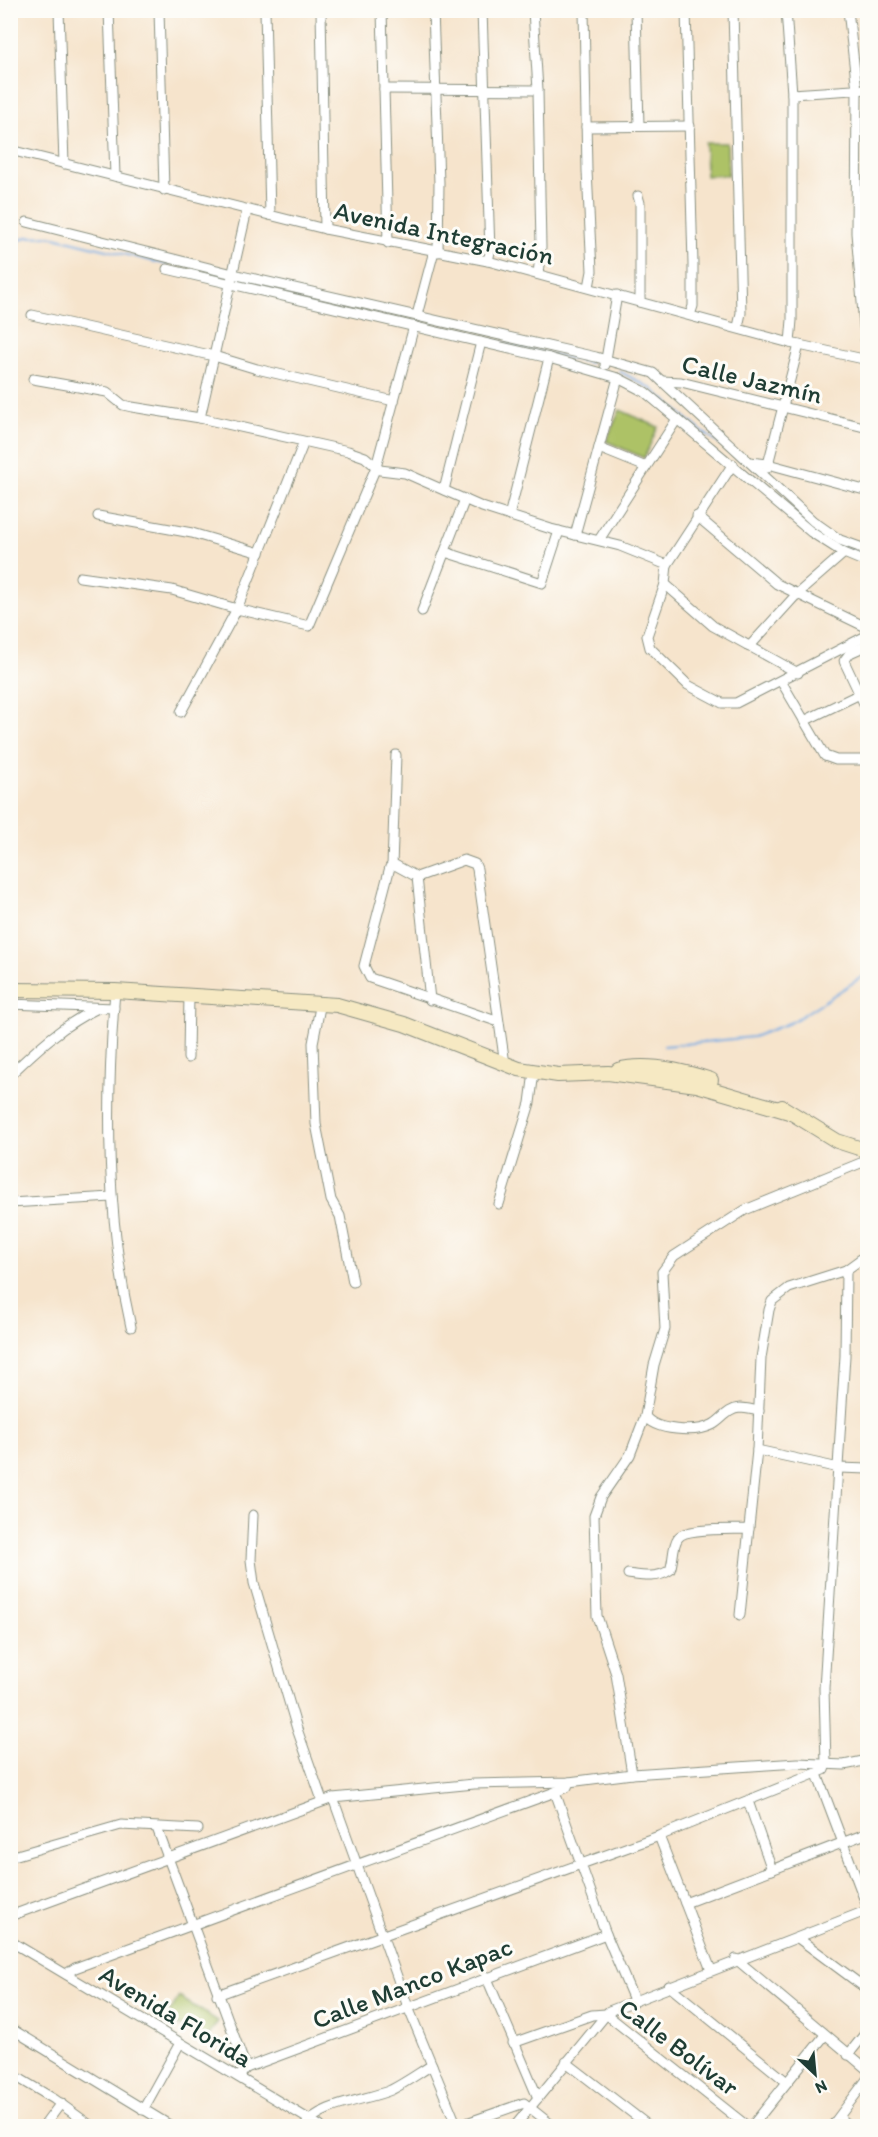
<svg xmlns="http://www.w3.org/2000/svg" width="878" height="2137" font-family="Itim,sans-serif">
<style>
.green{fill:#adc266;stroke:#66804d;stroke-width:1.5}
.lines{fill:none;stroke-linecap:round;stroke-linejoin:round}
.stream{stroke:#76ace4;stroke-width:2}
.street-casing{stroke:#8a9080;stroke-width:11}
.secondary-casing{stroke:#8a9080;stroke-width:16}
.street{stroke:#fff;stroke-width:9}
.secondary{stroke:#f6e9c3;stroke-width:14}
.labels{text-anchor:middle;stroke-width:6;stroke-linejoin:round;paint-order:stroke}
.street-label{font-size:26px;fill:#1f3d34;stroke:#fdfcf7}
</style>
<rect width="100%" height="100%" fill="#fdfcf7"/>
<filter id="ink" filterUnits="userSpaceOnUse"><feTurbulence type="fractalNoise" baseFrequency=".0167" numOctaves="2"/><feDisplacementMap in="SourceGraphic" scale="12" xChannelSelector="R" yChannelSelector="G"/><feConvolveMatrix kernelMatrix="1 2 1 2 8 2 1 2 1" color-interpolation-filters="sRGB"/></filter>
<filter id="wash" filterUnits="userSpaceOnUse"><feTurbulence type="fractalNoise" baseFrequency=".008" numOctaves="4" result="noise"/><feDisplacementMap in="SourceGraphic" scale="24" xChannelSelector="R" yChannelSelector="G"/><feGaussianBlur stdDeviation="1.35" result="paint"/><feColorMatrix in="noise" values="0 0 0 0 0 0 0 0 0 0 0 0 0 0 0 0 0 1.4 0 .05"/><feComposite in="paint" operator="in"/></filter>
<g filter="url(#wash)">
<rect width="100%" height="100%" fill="#f6e4cc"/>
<g class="green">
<polygon points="705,143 727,143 728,175 706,176"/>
<polygon points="620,410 658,427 644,458 606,441"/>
<polygon points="179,1997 218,2021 205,2042 166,2018"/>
</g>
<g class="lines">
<g class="stream">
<polyline points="10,244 27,237 50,236 168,265"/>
<polyline points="490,340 590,363"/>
<polyline points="619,371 652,389 700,430 735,455"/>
<polyline points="751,474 780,500"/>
<polyline points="840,545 868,557"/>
<polyline points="664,1046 753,1037 792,1022 868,973"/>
</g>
</g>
</g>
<g filter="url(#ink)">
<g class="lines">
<defs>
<g id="street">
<polyline points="59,10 64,164"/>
<polyline points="109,10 115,176"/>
<polyline points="159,10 164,190"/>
<polyline points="265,10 270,215"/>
<polyline points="321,10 325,229"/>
<polyline points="382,10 388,243"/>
<polyline points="433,10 439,183 438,252"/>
<polyline points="482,10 490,252 488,261"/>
<polyline points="533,10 538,90 541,247 538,274"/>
<polyline points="584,10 587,171 592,271 589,287"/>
<polyline points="636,10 639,126"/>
<polyline points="686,10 693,264 693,306 690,315"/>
<polyline points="733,10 741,313 738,327"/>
<polyline points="786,10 792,94 792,320 790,343"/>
<polyline points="848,10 857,90 856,233 867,360"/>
<polyline points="384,89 538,90"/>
<polyline points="792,94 868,89"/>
<polyline points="586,127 690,126"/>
<polyline points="10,150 325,229 488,261 790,343 868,360"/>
<polyline points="638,196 640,203 640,302"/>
<polyline points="27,222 233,274 596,357 653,373 813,521 840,540 868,550"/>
<polyline points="167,269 549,358 618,378 645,392 811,532 844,553 868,563"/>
<polyline points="32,315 214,356 257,369 394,401"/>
<polyline points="417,315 434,251"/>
<polyline points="605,365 617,295"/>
<polyline points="33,379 107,392 123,405 132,407 200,418 348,451 365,457 380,470 405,473 482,507 551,529 620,546 667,565"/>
<polyline points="662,381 681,382 868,428"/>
<polyline points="200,418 247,210"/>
<polyline points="599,448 646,467"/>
<polyline points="750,462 768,464 868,491"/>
<polyline points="733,464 667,565 665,584 647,636 650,648 688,685 722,703 736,703 868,635"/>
<polyline points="767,468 799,345"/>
<polyline points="444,490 481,342"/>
<polyline points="98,516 192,533 260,553"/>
<polyline points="509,516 549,358"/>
<polyline points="697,516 777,584 868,628"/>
<polyline points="575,535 618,378"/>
<polyline points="599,540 677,419"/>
<polyline points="445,552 542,583 559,531"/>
<polyline points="80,577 172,590 237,609 309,626 376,467 414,326"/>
<polyline points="665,584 713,626 798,673"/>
<polyline points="422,611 465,499"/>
<polyline points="868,645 850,653 844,661 868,712"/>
<polyline points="749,647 796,595 844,553"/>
<polyline points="781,681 825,756 836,760 868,760"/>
<polyline points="181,712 237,609 304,442"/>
<polyline points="804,721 868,690"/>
<polyline points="392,866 396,755"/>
<polyline points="417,877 430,1000"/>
<path d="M115,991C106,1103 106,1217 131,1327"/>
<polyline points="321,1002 313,1043 316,1124 331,1200 340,1216 353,1282"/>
<polyline points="10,1004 114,1008"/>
<polyline points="499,1022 370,978 364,966 390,867 395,865 417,877 464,860 475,864 477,869 505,1064"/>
<polyline points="188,1058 189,994"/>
<path d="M10,1075C38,1048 64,1024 98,1008"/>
<polyline points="10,1203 112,1197"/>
<polyline points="499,1204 530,1103 534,1072"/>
<path d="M645,1416C655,1431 696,1433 712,1425C722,1420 727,1409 740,1408C746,1408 753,1410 759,1411"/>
<polyline points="757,1450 839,1468 868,1469"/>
<polyline points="253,1515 251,1560 254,1583 297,1729 322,1800"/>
<path d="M628,1574C643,1576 657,1579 670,1570C674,1561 672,1546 678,1538C685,1527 735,1530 749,1529"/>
<polyline points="740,1615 757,1450 761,1358 769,1310 772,1301 789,1288 846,1270 868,1254"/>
<polyline points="632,1774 616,1674 597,1616 594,1516 601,1497 630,1455 645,1416 654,1365 665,1329 662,1272 674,1256 745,1210 868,1160"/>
<polyline points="817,1774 868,1909"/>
<polyline points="555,1792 606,1934 634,2000"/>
<polyline points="333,1798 408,2007 457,2126"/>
<polyline points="748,1801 772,1870"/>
<polyline points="157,1828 246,2068"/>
<polyline points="659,1836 711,1970"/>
<polyline points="10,1857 121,1825 198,1829"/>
<polyline points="685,1903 868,1833"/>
<polyline points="10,1916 333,1798 474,1784 569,1782 632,1774 798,1763 844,1765 868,1760"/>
<polyline points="798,1938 868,1990"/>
<polyline points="10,1941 320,2126"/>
<polyline points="736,1959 868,2070"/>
<polyline points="66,1974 75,1968 555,1792 567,1787 569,1782"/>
<polyline points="486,1976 538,2098"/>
<polyline points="669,1986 787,2082"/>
<polyline points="217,1995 659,1836 824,1770 826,1764 824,1688 845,1356 846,1270"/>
<polyline points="10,2028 171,2126"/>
<polyline points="513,2043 592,2015 606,2014 747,2126"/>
<polyline points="848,2055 868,2030"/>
<polyline points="566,2062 649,2126"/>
<polyline points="10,2073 54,2099 91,2126"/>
<polyline points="239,2077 246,2068 606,1934"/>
<polyline points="143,2110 180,2043"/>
<polyline points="839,2118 849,2126"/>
<polyline points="44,2126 61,2103"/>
<path d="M305,2126C318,2104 368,2100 391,2090C405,2083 419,2073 432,2065"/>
<polyline points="458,2126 524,2103 553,2126"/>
<polyline points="515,2126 609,2011 868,1910"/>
<polyline points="752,2126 825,2035"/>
<polyline points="832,2126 868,2078"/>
</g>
<g id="secondary">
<polyline points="10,990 115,991 337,1005 404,1024 519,1069 558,1075 608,1073 697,1085 789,1112"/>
<path d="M618,1070C647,1062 683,1071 711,1080"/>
<polyline points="782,1107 837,1141 868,1151"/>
</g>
</defs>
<use href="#street" class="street-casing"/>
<use href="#secondary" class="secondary-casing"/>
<use href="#street" class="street"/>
<use href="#secondary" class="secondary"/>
</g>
</g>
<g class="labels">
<g class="street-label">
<text transform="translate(444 233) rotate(12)" y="9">Avenida Integración</text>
<text transform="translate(752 379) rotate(13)" y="9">Calle Jazmín</text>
<text transform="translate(412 1983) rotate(-21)" y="9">Calle Manco Kapac</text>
<text transform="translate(176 2016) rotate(31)" y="9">Avenida Florida</text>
<text transform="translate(679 2047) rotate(37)" y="9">Calle Bolívar</text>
</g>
</g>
<rect width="878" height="2137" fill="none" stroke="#fdfcf7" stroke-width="36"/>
<g transform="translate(815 2074) rotate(154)" stroke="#fdfcf7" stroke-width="4.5" paint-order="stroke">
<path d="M0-4.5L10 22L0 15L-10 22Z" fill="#1f3d34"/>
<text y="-9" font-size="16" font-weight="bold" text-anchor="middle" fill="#1f3d34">N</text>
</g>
</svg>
